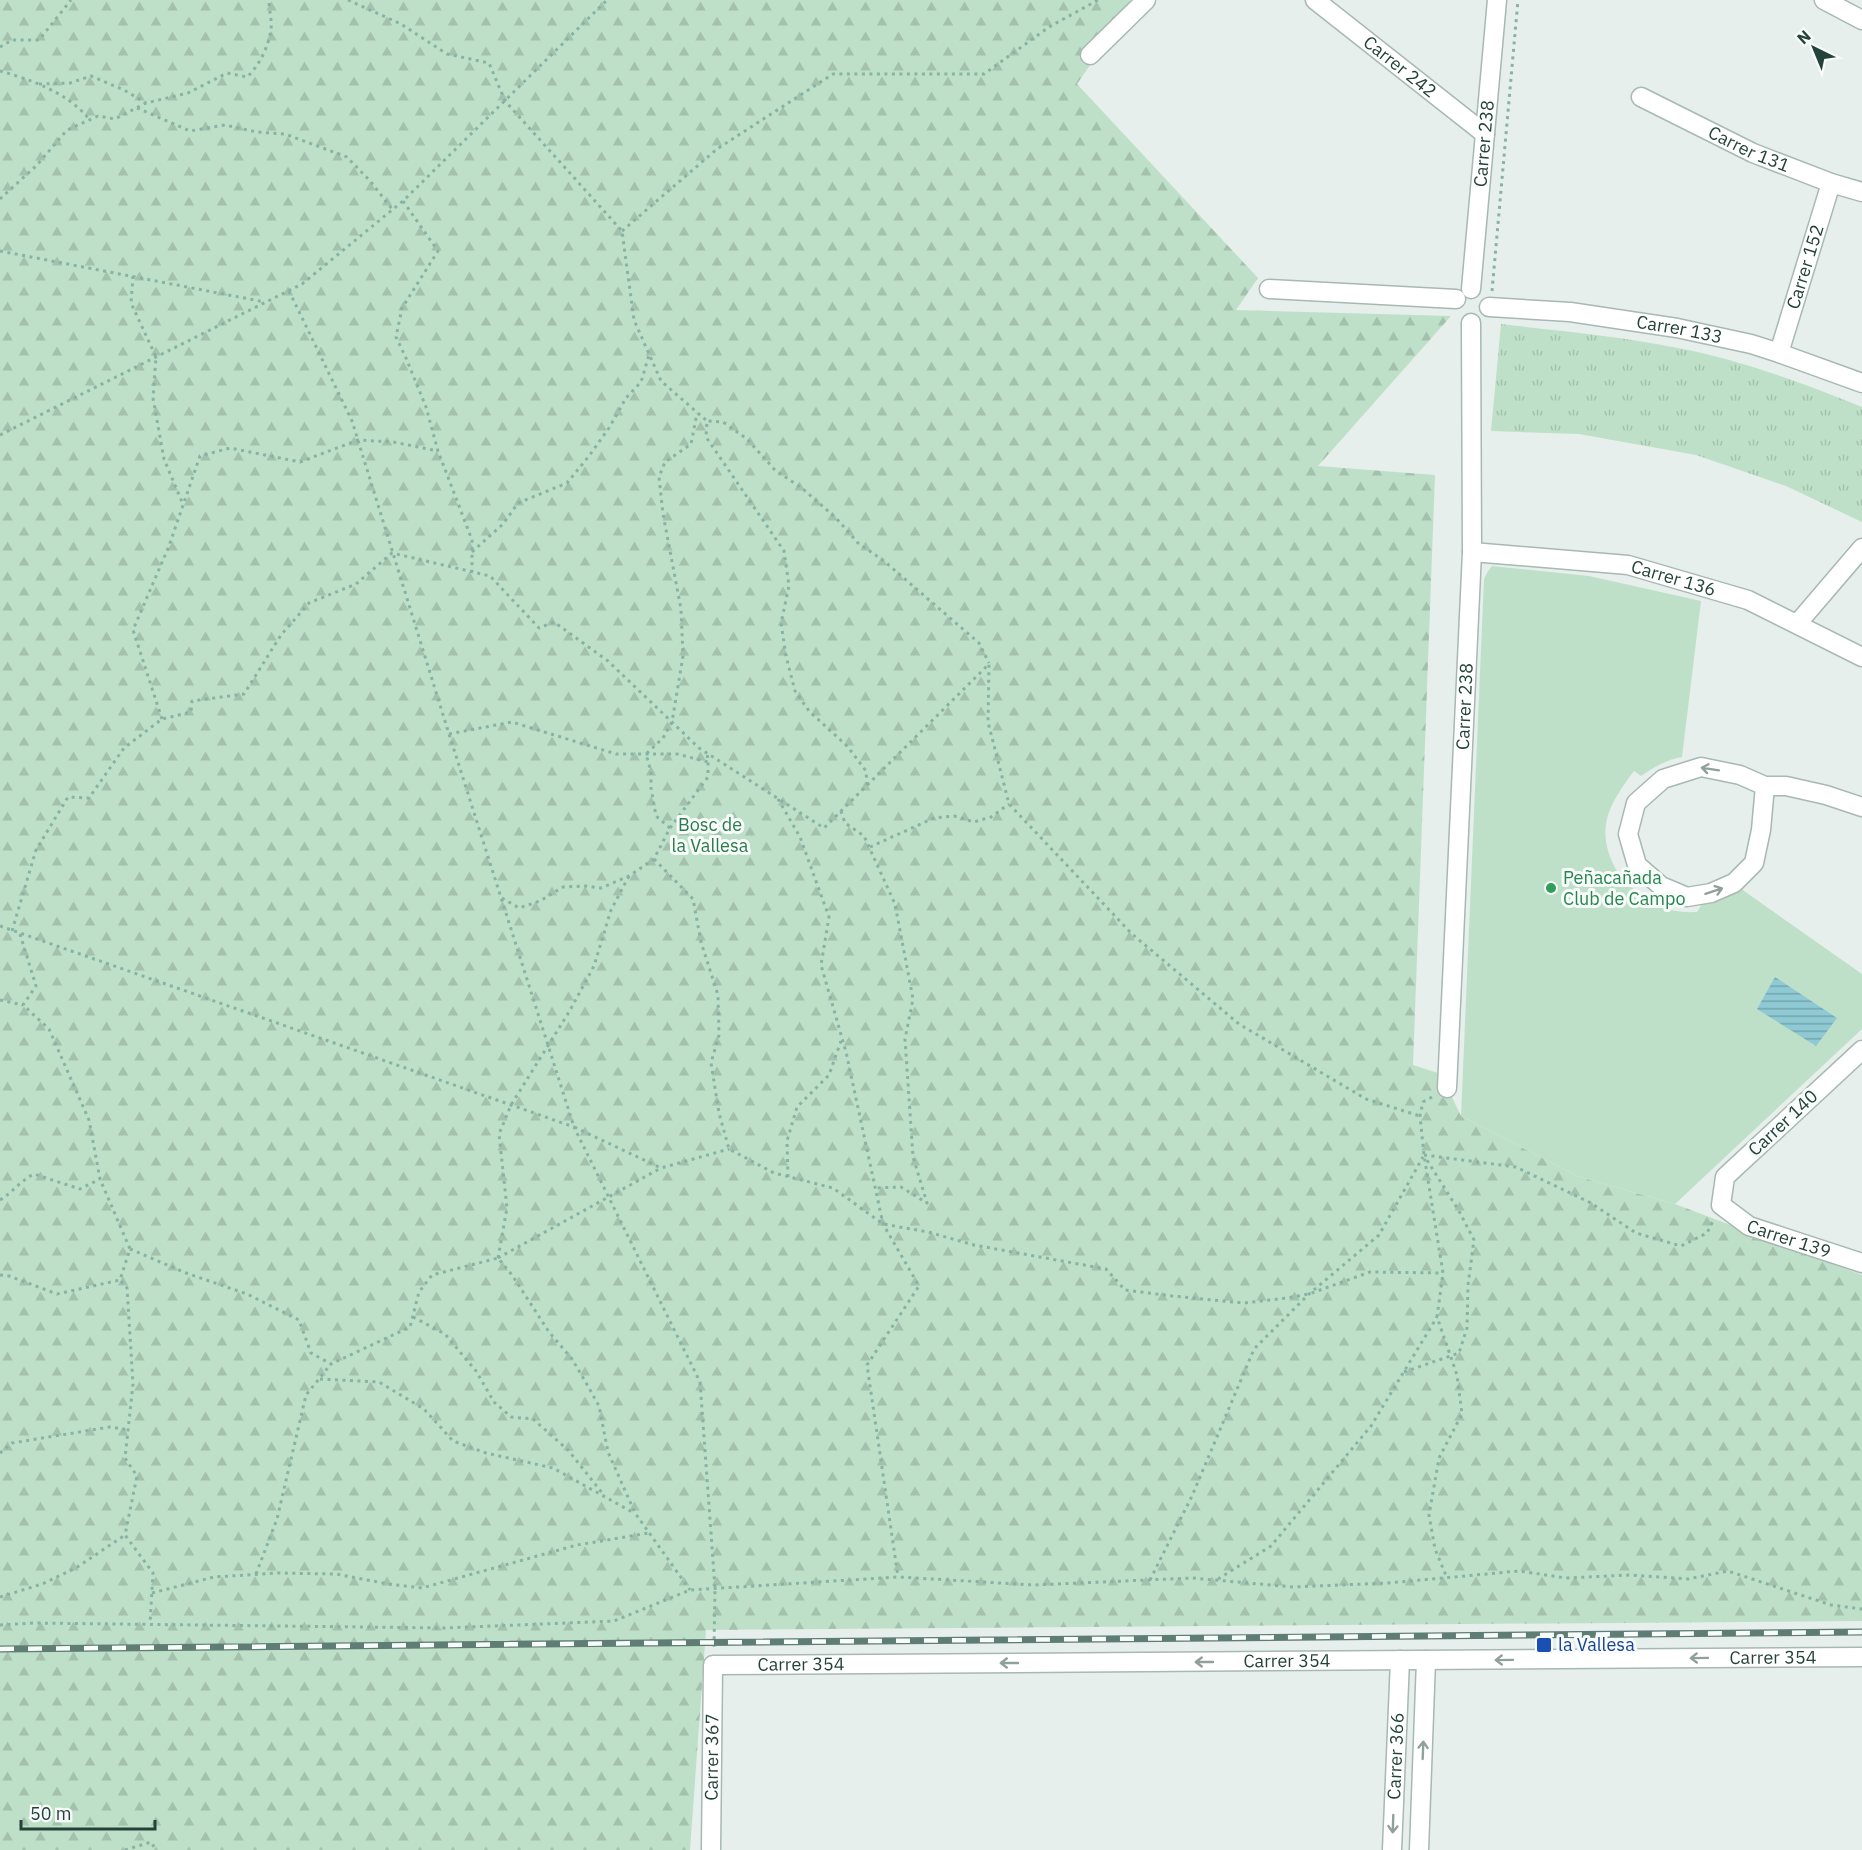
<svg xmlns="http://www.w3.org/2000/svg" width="1862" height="1850" font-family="'IBM Plex Sans',sans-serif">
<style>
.forest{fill:url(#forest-firs)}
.park{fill:url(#park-tufts)}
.garden{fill:#bfe0c8}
.water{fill:url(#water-rules)}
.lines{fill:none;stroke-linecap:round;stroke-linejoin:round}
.minor-casing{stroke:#a8b8b2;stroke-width:21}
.path{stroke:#86b3a5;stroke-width:3;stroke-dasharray:3 4.5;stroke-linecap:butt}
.minor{stroke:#fff;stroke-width:18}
.rail-casing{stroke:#5f7d75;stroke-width:7}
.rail{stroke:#f7fbf9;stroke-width:4.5;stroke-dasharray:14;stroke-linecap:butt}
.oneway{stroke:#92a09c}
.leisure-dot{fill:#2e9e5b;stroke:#f7fbf9;stroke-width:2}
.transit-dot{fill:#1a4fb4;stroke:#f7fbf9;stroke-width:2}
.labels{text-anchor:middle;stroke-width:6;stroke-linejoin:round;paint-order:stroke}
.street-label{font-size:18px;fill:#24423a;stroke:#f7fbf9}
.park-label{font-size:18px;fill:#2d7a4b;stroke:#f7fbf9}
.leisure-label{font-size:18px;fill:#27864d;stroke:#f7fbf9;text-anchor:start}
.transit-label{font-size:18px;fill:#164399;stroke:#f7fbf9;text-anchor:start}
</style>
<defs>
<pattern id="forest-firs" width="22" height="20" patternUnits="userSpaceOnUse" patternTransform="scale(1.5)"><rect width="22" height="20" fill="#bfe0c8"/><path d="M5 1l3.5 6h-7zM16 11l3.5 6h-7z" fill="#a4c1ad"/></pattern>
<pattern id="park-tufts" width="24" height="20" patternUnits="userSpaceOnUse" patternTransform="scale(1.5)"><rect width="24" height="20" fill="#bfe0c8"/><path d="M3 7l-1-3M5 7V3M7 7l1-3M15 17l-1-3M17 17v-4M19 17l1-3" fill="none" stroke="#a4c1ad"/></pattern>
<pattern id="water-rules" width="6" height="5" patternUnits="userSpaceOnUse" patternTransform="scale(1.5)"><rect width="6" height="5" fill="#8ec9d4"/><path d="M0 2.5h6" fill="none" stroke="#74a5ad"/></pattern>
</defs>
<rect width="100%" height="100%" fill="#e6efeb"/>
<polygon class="forest" points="0,0 1130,0 1122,19 1077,84 1258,278 1236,310 1451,316 1318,466 1435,475 1413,1065 1441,1074 1461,1116 1577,1176 1675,1204 1862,1275 1862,1621 706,1630 690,1850 0,1850"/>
<path class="park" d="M1501,324C1560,331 1620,336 1678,348C1741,360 1803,383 1862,407V522L1786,486L1696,455L1579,434L1491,431Z"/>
<path class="garden" d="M1492,566L1589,576L1701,601L1682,757C1666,760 1654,767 1641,776L1634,771C1607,807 1594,831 1618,873L1616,876L1643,896L1642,899C1659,909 1677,913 1697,912L1703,902L1739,884L1744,891L1862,974V1029L1675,1204L1577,1176L1461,1116L1484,579L1488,571Z"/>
<polygon class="water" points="1775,977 1837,1018 1816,1046 1757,1009"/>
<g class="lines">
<defs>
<g id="minor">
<path id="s1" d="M1315,0L1485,134"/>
<polyline points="1824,0 1862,20"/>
<polyline points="1090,55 1146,0"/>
<path id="s2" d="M1641,97L1753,153L1831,183L1862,192"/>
<polyline points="1269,289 1456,299"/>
<path id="s3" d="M1471,289L1497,0"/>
<path id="s4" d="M1489,307L1570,312L1677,328L1751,344L1779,353L1862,383"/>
<path id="s5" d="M1779,353L1831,183"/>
<path id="s6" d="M1472,552L1628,565L1748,600L1862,657"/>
<polyline points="1797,624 1862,548"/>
<polyline points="1765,786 1761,830 1754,863 1734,883 1711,893 1687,897 1661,886 1637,865 1628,834 1636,803 1663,779 1701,767 1740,775 1765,786 1786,786 1826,795 1862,807"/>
<path id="s7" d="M1862,1050L1725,1177L1721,1205L1749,1226L1862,1263"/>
<path id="s8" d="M1447,1088L1472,552L1471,323"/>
<path id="s9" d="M711,1850L713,1665L1862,1657"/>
<path id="s10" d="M1392,1850L1400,1660"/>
<polyline points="1419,1850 1426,1660"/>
</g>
</defs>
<use href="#minor" class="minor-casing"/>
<g class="path">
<polyline points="348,0 401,24 447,54 489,63 505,101 622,231 634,320 661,381 707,421"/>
<polyline points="0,47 12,40 39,40 71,0"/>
<path d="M0,71C32,80 68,93 89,119"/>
<polyline points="39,84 70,83 91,76 124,90 146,103"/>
<polyline points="137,108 190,131 225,125 257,132 285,134 347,157 371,182 392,209"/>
<path d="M0,199L37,165L67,130L98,116L115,119L146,103L188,93L227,73L247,77C259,66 269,46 271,29C272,20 269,10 269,0"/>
<polyline points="403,201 438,251 402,308 396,337 406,358 426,407 438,451 472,540 472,572"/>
<polyline points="622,231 717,149 833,74 984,74 1049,27 1098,0"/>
<polyline points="0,251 265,302"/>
<polyline points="133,276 131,303 156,357 153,398 164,459 182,502"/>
<polyline points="289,291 352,421 449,734 574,1127 661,1168 729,1149"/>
<polyline points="1492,291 1518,0"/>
<polyline points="0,435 302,284 403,201 607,0"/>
<polyline points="472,552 503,524 518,503 567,483 589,456 609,428 626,398 641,382 649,355"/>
<polyline points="162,719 133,630 169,546 200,456 230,448 300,462 358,440 393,442 438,451"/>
<polyline points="449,734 512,722 616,754 677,754 708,762 707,752"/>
<polyline points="867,785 866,771 848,747 809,711 795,691 786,656 781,623 789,586 784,551 706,437 707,421 723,422 747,439 775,470 803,489 837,519 858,543 884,561 979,643 989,663"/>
<polyline points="778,799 800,837 829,917 821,965 846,1052 883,1224 919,1286 867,1365 898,1577"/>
<polyline points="841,811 845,823 864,836 895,904 913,999 905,1039 913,1157 927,1203 901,1187 875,1188"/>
<polyline points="670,828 656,816 651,788 651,772 646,754 663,738 672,722 683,656 681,609 663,514 659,477 665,462 691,444 697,413"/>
<polyline points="870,847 934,818 954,816 974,822 991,817 1009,804"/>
<polyline points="654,859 693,899 701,942 718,995 719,1035 711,1063 719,1113 729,1149 774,1173 833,1188 883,1224 928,1232 974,1245 1106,1269 1125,1290 1172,1296 1244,1303 1287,1298 1309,1294 1370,1272 1443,1273"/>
<polyline points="502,898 519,908 540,901 563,887 585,886 601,888 629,876 654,859 670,828 708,777 708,762"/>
<polyline points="0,926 574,1127 700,1382 715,1588 714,1648"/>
<polyline points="12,931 36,850 68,797 89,798 124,748 162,719 191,712 192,701 244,694 281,635 309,603 356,584 392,553 490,576 539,628 554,622 608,661 699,748 824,828 989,664 988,722 1009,804 1132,934 1239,1024 1366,1099 1420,1116"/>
<polyline points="20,934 36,986 23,1005 49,1029 89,1120 100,1179 130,1249 120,1280 127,1288 133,1384 125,1458 137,1476 125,1535 153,1573 150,1624"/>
<polyline points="0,1000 23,1005"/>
<polyline points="1432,1097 1423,1102 1420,1116 1424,1155 1443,1273 1437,1317 1457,1375 1462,1414 1439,1458 1429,1515 1435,1549 1447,1578"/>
<polyline points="1424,1155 1516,1167 1591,1203 1636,1233 1681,1246 1707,1233 1713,1221"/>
<polyline points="788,1177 787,1141 797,1107 829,1075 841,1041"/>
<path d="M0,1200C13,1192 20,1181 34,1174L80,1189L100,1179"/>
<polyline points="130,1249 186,1273 247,1294 299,1320 311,1353 331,1364 410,1327 419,1292 432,1275 498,1258 512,1275 549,1332 572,1359 585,1381 599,1406 608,1452 635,1513 690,1590"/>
<polyline points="498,1258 507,1208 499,1134 511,1105 569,1012 594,966 611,910 629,876"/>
<polyline points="498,1258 661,1168"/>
<polyline points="0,1275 9,1276 57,1294 120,1280"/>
<polyline points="413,1317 445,1334 476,1371 494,1402 511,1417 533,1419 568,1450 603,1494"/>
<polyline points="1404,1372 1459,1353 1467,1328 1468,1285 1474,1240 1459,1211 1425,1157"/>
<polyline points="320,1379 379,1382 424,1409 453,1441 486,1453 553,1468 634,1513"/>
<polyline points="0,1453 12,1443 110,1427 129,1430"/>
<polyline points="256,1574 277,1519 306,1395 331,1364"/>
<polyline points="1218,1579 1271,1546 1371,1426 1437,1317"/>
<polyline points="1150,1580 1192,1496 1254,1349 1309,1294 1379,1235 1423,1157"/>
<polyline points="152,1593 214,1577 278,1573 336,1574 388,1584 422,1588 577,1545 649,1533"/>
<polyline points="0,1597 42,1584 76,1568 125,1535"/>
<polyline points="0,1625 34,1623 445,1628 614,1621 690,1590 898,1577 1034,1585 1192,1578 1293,1587 1388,1583 1519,1571 1566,1578 1629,1575 1688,1579 1728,1571 1831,1605 1862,1609"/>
<polyline points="125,1850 151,1842 156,1850"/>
</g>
<use href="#minor" class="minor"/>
<defs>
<polyline id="rail" points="0,1649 1862,1632"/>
</defs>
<use href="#rail" class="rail-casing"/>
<use href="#rail" class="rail"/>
</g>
<defs><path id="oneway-shaft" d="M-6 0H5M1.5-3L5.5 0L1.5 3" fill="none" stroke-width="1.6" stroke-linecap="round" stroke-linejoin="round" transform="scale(1.5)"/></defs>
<g class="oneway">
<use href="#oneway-shaft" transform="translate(1710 769) rotate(-171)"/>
<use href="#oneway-shaft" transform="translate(1714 891) rotate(-18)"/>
<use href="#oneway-shaft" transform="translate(1699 1658) rotate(179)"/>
<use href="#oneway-shaft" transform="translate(1504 1660) rotate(179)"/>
<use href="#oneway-shaft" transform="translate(1204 1662) rotate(180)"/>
<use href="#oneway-shaft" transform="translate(1009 1663) rotate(180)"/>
<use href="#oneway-shaft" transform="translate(1423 1750) rotate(-88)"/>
<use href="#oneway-shaft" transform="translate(1393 1824) rotate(92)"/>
</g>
<circle class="leisure-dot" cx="1551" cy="888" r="6"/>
<rect class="transit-dot" x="1536" y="1637" width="16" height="16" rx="3"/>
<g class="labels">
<g class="street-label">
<text dy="6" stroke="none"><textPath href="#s1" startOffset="108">Carrer 242</textPath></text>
<text dy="6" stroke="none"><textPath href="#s3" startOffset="146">Carrer 238</textPath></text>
<text dy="6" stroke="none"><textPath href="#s2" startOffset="120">Carrer 131</textPath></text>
<text dy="6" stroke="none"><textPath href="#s5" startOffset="90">Carrer 152</textPath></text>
<text dy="6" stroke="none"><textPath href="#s4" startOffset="192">Carrer 133</textPath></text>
<text dy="6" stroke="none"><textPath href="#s6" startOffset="204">Carrer 136</textPath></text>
<text dy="6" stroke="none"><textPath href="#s8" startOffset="382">Carrer 238</textPath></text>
<text transform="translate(1783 1123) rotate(-43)" y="6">Carrer 140</text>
<text dy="6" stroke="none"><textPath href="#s7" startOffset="292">Carrer 139</textPath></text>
<text dy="6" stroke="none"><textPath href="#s9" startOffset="1245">Carrer 354</textPath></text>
<text dy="6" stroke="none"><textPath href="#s9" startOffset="759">Carrer 354</textPath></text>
<text dy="6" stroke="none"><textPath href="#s9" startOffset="273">Carrer 354</textPath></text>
<text dy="6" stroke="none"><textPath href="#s10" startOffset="94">Carrer 366</textPath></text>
<text dy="6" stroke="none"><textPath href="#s9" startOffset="93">Carrer 367</textPath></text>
</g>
<g class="park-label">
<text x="710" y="831">Bosc de<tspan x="710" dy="21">la Vallesa</tspan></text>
</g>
<g class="leisure-label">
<text x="1563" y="884">Peñacañada<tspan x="1563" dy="21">Club de Campo</tspan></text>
</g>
<g class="transit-label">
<text x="1558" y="1651">la Vallesa</text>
</g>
</g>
<g transform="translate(1814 48) rotate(317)" stroke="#f7fbf9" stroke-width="4.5" paint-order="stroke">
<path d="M0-4.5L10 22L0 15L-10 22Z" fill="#24423a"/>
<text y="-9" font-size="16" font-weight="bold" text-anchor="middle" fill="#24423a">N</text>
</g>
<path d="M21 1820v9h134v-9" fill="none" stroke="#24423a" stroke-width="3"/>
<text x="30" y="1820" font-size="18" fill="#24423a" stroke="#f7fbf9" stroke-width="4.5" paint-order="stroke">50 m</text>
</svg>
